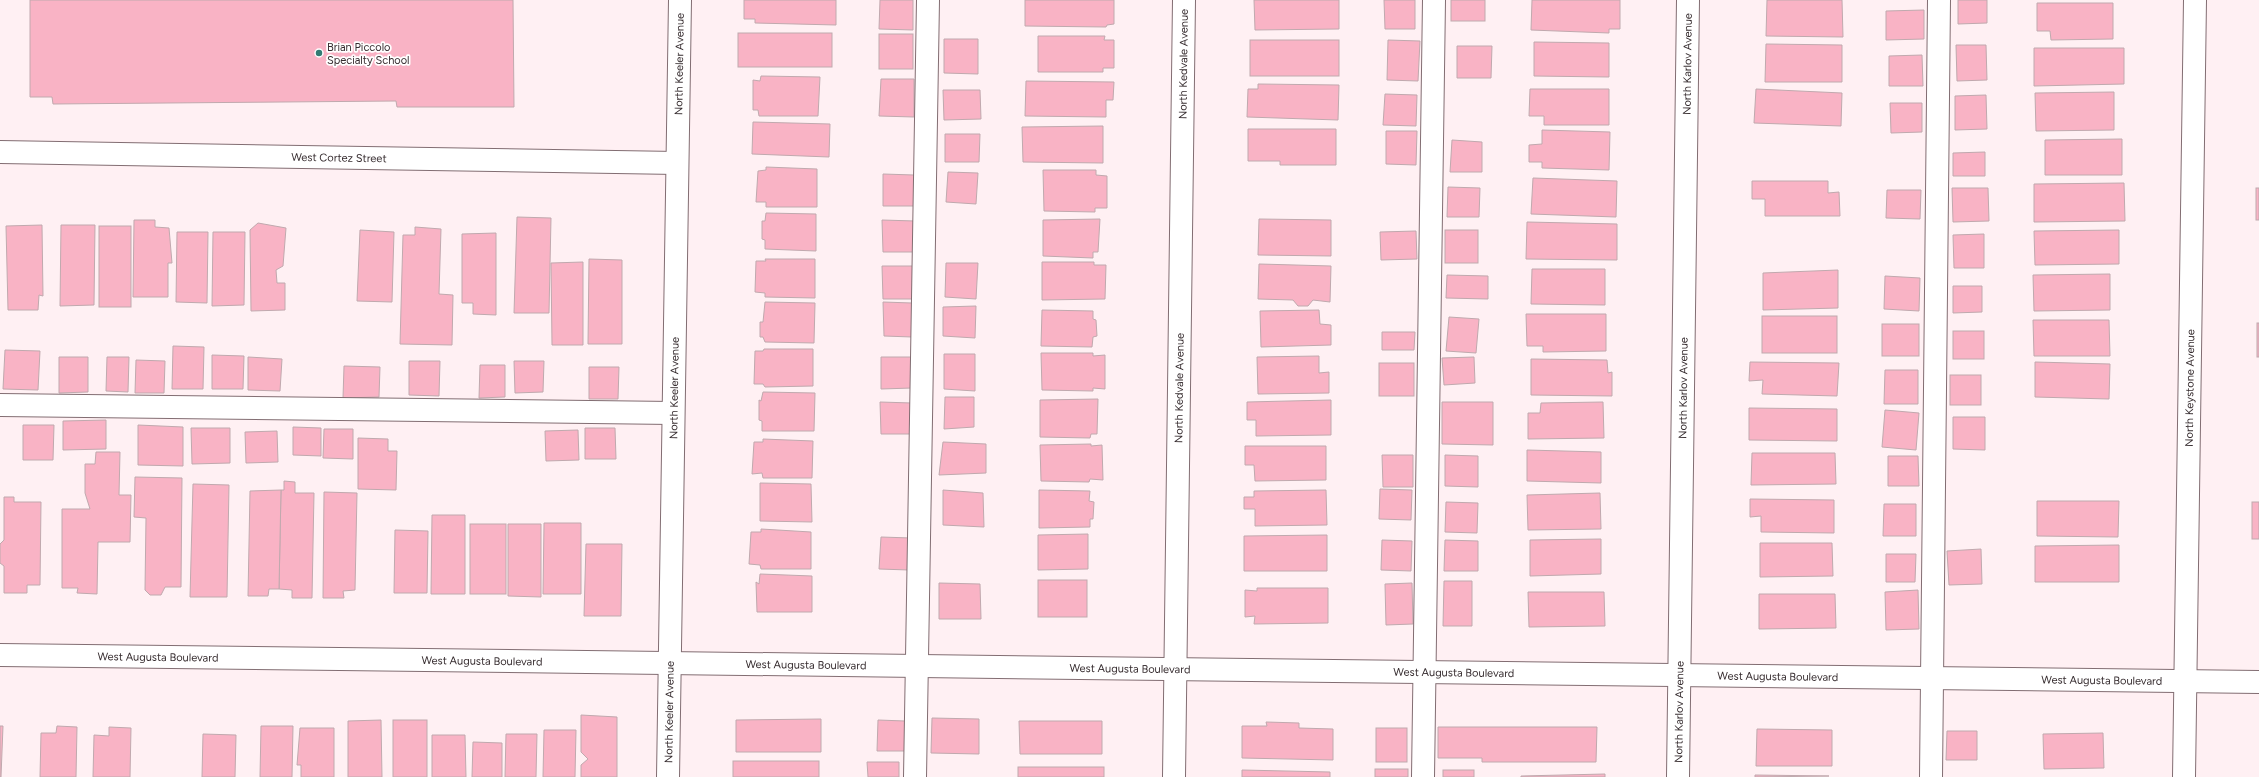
<svg xmlns="http://www.w3.org/2000/svg" width="2259" height="777" font-family="Figtree,sans-serif">
<style>
.building{fill:#f9b3c5;stroke:#c0a9ae}
.lines{fill:none;stroke-linecap:round;stroke-linejoin:round}
.minor-casing{stroke:#826d72;stroke-width:24}
.minor{stroke:#fff;stroke-width:22}
.poi-dot{fill:#337b74;stroke:#fff;stroke-width:1.5}
.labels{text-anchor:middle;stroke-width:3.5;stroke-linejoin:round;paint-order:stroke}
.poi-label{font-size:11px;fill:#362c2f;stroke:#fff;text-anchor:start}
.street-label{font-size:11px;fill:#362c2f;stroke:#fff}
</style>
<rect width="100%" height="100%" fill="#fff0f3"/>
<g class="building">
<polygon points="30,0 513,0 514,107 397,107 396,101 53,104 52,97 30,97"/>
<polygon points="744,0 836,0 836,25 755,23 755,19 744,19"/>
<polygon points="880,0 913,0 913,30 879,29"/>
<polygon points="1025,0 1114,0 1114,24 1107,25 1106,27 1025,26"/>
<polygon points="1254,0 1339,0 1339,29 1255,30"/>
<polygon points="1384,0 1415,0 1415,29 1385,29"/>
<rect x="1451" y="0" width="34" height="21"/>
<polygon points="1532,0 1620,0 1620,29 1609,29 1609,33 1531,30"/>
<polygon points="1767,0 1842,0 1843,37 1766,36"/>
<polygon points="1958,0 1987,0 1987,23 1958,24"/>
<polygon points="2037,3 2113,3 2113,39 2051,40 2050,31 2037,31"/>
<polygon points="1924,10 1924,39 1886,40 1886,11"/>
<rect x="738" y="33" width="94" height="34"/>
<rect x="879" y="34" width="34" height="35"/>
<polygon points="1038,36 1105,36 1104,40 1114,40 1114,68 1103,68 1103,72 1038,72"/>
<polygon points="944,39 978,39 978,74 944,73"/>
<rect x="1250" y="40" width="89" height="36"/>
<polygon points="1388,40 1420,41 1418,81 1387,80"/>
<polygon points="1534,42 1609,43 1609,77 1534,76"/>
<polygon points="1766,44 1842,45 1842,82 1765,82"/>
<polygon points="1956,45 1986,45 1987,80 1957,81"/>
<polygon points="1457,46 1492,46 1491,78 1457,78"/>
<polygon points="2034,48 2124,48 2124,84 2034,86"/>
<polygon points="1922,55 1923,86 1889,86 1889,56"/>
<polygon points="761,76 820,77 818,116 759,116 758,110 753,110 753,80 760,81"/>
<polygon points="881,79 914,79 914,117 879,116"/>
<polygon points="1026,81 1114,82 1113,100 1106,100 1106,117 1025,116"/>
<polygon points="1258,84 1339,85 1338,120 1247,117 1248,89 1258,89"/>
<polygon points="1530,89 1609,89 1609,125 1544,125 1544,116 1529,116"/>
<polygon points="1756,89 1842,93 1841,126 1754,123"/>
<polygon points="943,90 980,90 981,119 944,120"/>
<polygon points="2114,92 2114,130 2036,131 2035,93"/>
<polygon points="1385,94 1417,95 1416,126 1383,125"/>
<polygon points="1986,95 1987,129 1955,130 1955,96"/>
<polygon points="1890,103 1922,103 1922,132 1891,133"/>
<polygon points="753,122 830,124 829,157 752,154"/>
<polygon points="1103,126 1103,163 1023,162 1022,127"/>
<polygon points="1248,129 1336,129 1336,165 1280,165 1280,161 1248,161"/>
<polygon points="1542,130 1610,132 1609,170 1542,168 1542,162 1529,162 1529,145 1542,144"/>
<polygon points="1386,131 1417,131 1416,165 1386,164"/>
<polygon points="945,134 980,134 979,162 945,162"/>
<polygon points="2122,139 2122,175 2045,175 2045,140"/>
<polygon points="1452,140 1482,142 1482,172 1450,172"/>
<polygon points="1985,152 1985,176 1953,176 1953,153"/>
<polygon points="766,167 817,169 817,207 766,207 766,202 756,202 758,171 766,170"/>
<polygon points="1043,170 1096,170 1096,175 1107,176 1107,208 1095,208 1095,212 1044,211"/>
<polygon points="948,172 978,173 976,204 946,202"/>
<polygon points="883,174 914,175 914,206 883,206"/>
<polygon points="1533,178 1617,181 1616,217 1531,214"/>
<polygon points="1752,181 1828,181 1828,193 1839,192 1840,216 1765,216 1765,199 1752,199"/>
<polygon points="2124,183 2125,221 2034,222 2034,184"/>
<polygon points="1448,187 1480,188 1479,217 1447,217"/>
<polygon points="1952,188 1988,188 1989,221 1953,222"/>
<rect x="2256" y="188" width="3" height="32"/>
<polygon points="1887,190 1921,190 1920,219 1886,218"/>
<polygon points="766,213 816,214 816,251 765,249 765,240 762,239 762,221 765,221"/>
<polygon points="517,217 551,218 549,313 514,313"/>
<polygon points="1100,219 1098,252 1093,252 1093,258 1043,256 1043,220"/>
<polygon points="1259,219 1331,220 1331,256 1258,255"/>
<polygon points="134,220 155,220 155,227 169,228 172,263 168,263 168,297 133,297"/>
<polygon points="882,220 915,221 914,252 883,252"/>
<polygon points="1527,222 1617,224 1617,260 1526,259"/>
<polygon points="258,223 286,228 283,266 276,270 277,283 285,283 285,310 251,311 250,230"/>
<polygon points="42,225 43,296 39,295 38,310 8,310 6,226"/>
<polygon points="61,225 95,225 94,305 60,306"/>
<rect x="99" y="226" width="32" height="81"/>
<polygon points="415,227 441,229 439,294 453,295 452,345 400,344 403,235 415,235"/>
<polygon points="360,230 394,232 392,302 357,301"/>
<rect x="1445" y="230" width="33" height="33"/>
<polygon points="2119,230 2119,264 2035,265 2034,231"/>
<polygon points="1416,231 1417,259 1381,260 1380,232"/>
<polygon points="177,232 208,232 207,303 176,302"/>
<polygon points="213,232 245,232 244,305 212,306"/>
<polygon points="496,233 496,315 473,314 473,303 462,303 462,234"/>
<polygon points="1984,234 1984,268 1954,268 1953,235"/>
<polygon points="589,259 622,260 622,344 588,344"/>
<polygon points="765,259 815,259 815,298 765,297 765,293 755,292 756,261 766,261"/>
<polygon points="583,262 583,345 552,345 551,263"/>
<polygon points="1042,262 1094,262 1094,265 1106,265 1105,299 1042,300"/>
<polygon points="946,263 978,263 976,299 945,297"/>
<polygon points="1259,264 1331,266 1330,302 1313,300 1308,306 1298,306 1293,300 1258,299"/>
<polygon points="882,266 914,266 913,299 883,299"/>
<polygon points="1532,269 1605,269 1605,305 1531,304"/>
<polygon points="1838,270 1838,308 1763,310 1763,273"/>
<polygon points="2110,274 2110,310 2034,311 2033,275"/>
<polygon points="1447,275 1488,276 1488,299 1446,298"/>
<polygon points="1885,276 1920,278 1919,311 1884,309"/>
<polygon points="1953,286 1982,286 1982,312 1953,313"/>
<polygon points="765,302 815,303 814,343 765,342 763,337 760,337 760,322 763,322"/>
<polygon points="883,302 912,303 912,337 884,336"/>
<polygon points="976,306 975,338 943,336 943,307"/>
<polygon points="1042,310 1093,311 1093,319 1096,320 1097,336 1093,337 1092,347 1041,346"/>
<polygon points="1319,310 1320,324 1331,325 1331,345 1261,347 1260,311"/>
<polygon points="1526,314 1606,314 1606,351 1543,352 1543,346 1527,346"/>
<rect x="1762" y="316" width="75" height="37"/>
<polygon points="1449,317 1479,319 1476,353 1446,351"/>
<polygon points="2033,320 2109,320 2110,356 2034,356"/>
<rect x="2257" y="323" width="2" height="34"/>
<rect x="1882" y="324" width="37" height="32"/>
<rect x="1953" y="331" width="31" height="28"/>
<polygon points="1382,332 1415,332 1414,350 1382,350"/>
<polygon points="173,346 204,347 203,389 172,389"/>
<polygon points="764,349 813,349 813,386 765,387 763,384 754,384 755,351 763,351"/>
<polygon points="5,350 40,351 38,390 3,389"/>
<polygon points="1041,353 1093,353 1093,356 1105,355 1105,389 1093,388 1093,391 1042,390"/>
<polygon points="944,354 975,354 975,391 944,389"/>
<polygon points="212,355 244,356 243,389 212,389"/>
<polygon points="1319,356 1319,373 1329,372 1329,393 1258,394 1257,357"/>
<polygon points="59,357 88,357 88,392 59,393"/>
<polygon points="107,357 129,357 128,392 106,391"/>
<polygon points="248,357 282,359 280,391 248,390"/>
<polygon points="881,357 912,357 912,388 881,389"/>
<polygon points="1474,357 1475,383 1444,385 1442,358"/>
<polygon points="1531,359 1607,360 1608,373 1612,372 1612,396 1531,395"/>
<polygon points="136,360 165,361 164,393 135,393"/>
<polygon points="409,361 440,361 439,396 409,395"/>
<polygon points="514,361 544,361 543,392 515,393"/>
<polygon points="1750,362 1839,363 1837,396 1762,394 1763,380 1749,381"/>
<polygon points="2035,362 2110,364 2109,399 2035,397"/>
<rect x="1379" y="363" width="35" height="33"/>
<polygon points="480,365 505,365 505,397 479,398"/>
<polygon points="344,366 380,367 379,397 343,398"/>
<polygon points="589,367 619,367 618,399 589,399"/>
<polygon points="1885,370 1918,370 1918,404 1884,404"/>
<rect x="1950" y="375" width="31" height="30"/>
<polygon points="763,392 815,393 814,431 762,431 762,421 759,420 759,400 761,401"/>
<polygon points="945,397 974,397 974,427 944,429"/>
<polygon points="1098,399 1097,434 1091,434 1090,438 1040,437 1040,400"/>
<polygon points="1331,400 1331,435 1256,436 1256,420 1247,420 1247,402"/>
<polygon points="880,402 912,403 911,434 881,434"/>
<polygon points="1442,402 1493,402 1493,445 1442,444"/>
<polygon points="1603,402 1604,438 1528,439 1528,413 1540,413 1541,403"/>
<polygon points="1749,408 1837,409 1837,441 1749,440"/>
<polygon points="1885,410 1919,413 1916,450 1882,447"/>
<polygon points="1953,417 1985,417 1985,450 1953,449"/>
<polygon points="106,420 106,449 63,450 63,421"/>
<polygon points="23,425 54,425 53,460 23,460"/>
<polygon points="138,425 183,427 183,466 138,465"/>
<polygon points="293,427 321,428 321,456 293,455"/>
<polygon points="191,428 230,428 230,463 192,464"/>
<polygon points="585,428 615,428 616,459 585,459"/>
<polygon points="324,429 353,429 353,459 323,458"/>
<polygon points="578,430 579,460 546,461 545,431"/>
<polygon points="277,431 278,462 246,463 245,432"/>
<polygon points="358,438 388,439 388,451 397,451 396,490 358,489"/>
<polygon points="763,439 813,441 812,478 763,478 762,473 752,474 754,442 763,442"/>
<polygon points="943,442 986,444 986,473 939,475"/>
<polygon points="1091,444 1091,446 1102,445 1103,480 1090,479 1089,482 1041,481 1040,445"/>
<polygon points="1245,446 1326,446 1326,480 1255,481 1254,465 1245,465"/>
<polygon points="1527,450 1601,452 1601,483 1527,481"/>
<polygon points="96,452 120,452 119,495 131,495 130,542 98,542 97,594 77,593 78,588 62,588 62,509 90,509 85,493 85,464 95,464"/>
<polygon points="1752,453 1835,453 1836,484 1751,485"/>
<polygon points="1382,455 1413,455 1413,487 1383,487"/>
<polygon points="1445,455 1478,456 1478,487 1445,486"/>
<polygon points="1888,456 1918,456 1919,486 1888,486"/>
<polygon points="135,477 182,478 181,587 165,587 161,595 150,595 145,590 146,518 134,517"/>
<polygon points="284,481 295,482 295,493 314,493 312,598 292,598 292,590 279,589 281,490 284,490"/>
<polygon points="760,483 811,484 812,522 760,521"/>
<polygon points="193,484 229,485 227,597 190,597"/>
<polygon points="1380,489 1412,490 1411,520 1379,519"/>
<polygon points="281,490 279,589 269,589 268,596 248,596 250,491"/>
<polygon points="943,490 983,493 984,527 943,525"/>
<polygon points="1039,490 1090,491 1089,501 1094,502 1093,519 1090,519 1090,527 1039,528"/>
<polygon points="1326,490 1327,525 1255,526 1255,509 1244,509 1244,497 1254,497 1254,491"/>
<polygon points="324,492 357,493 355,590 343,591 344,598 323,598"/>
<polygon points="1600,493 1601,529 1528,530 1527,495"/>
<polygon points="4,497 14,497 14,502 41,502 40,585 27,585 27,593 4,593 4,566 0,563 0,544 4,540"/>
<polygon points="1750,499 1834,500 1834,533 1761,532 1761,516 1750,517"/>
<polygon points="2037,501 2119,501 2118,537 2037,536"/>
<polygon points="1446,502 1478,503 1477,533 1445,532"/>
<rect x="2252" y="502" width="7" height="37"/>
<polygon points="1884,504 1916,504 1916,536 1883,536"/>
<polygon points="432,515 465,515 465,594 431,594"/>
<polygon points="544,523 581,523 581,594 543,594"/>
<rect x="470" y="524" width="36" height="70"/>
<polygon points="508,524 541,524 541,597 508,596"/>
<polygon points="761,529 811,532 811,569 761,569 760,565 749,564 751,532 761,532"/>
<polygon points="395,530 428,531 427,593 394,593"/>
<polygon points="1088,534 1088,569 1038,570 1038,535"/>
<polygon points="1327,535 1327,571 1244,571 1244,536"/>
<polygon points="881,537 911,538 909,570 879,569"/>
<polygon points="1601,539 1601,574 1530,576 1530,540"/>
<polygon points="1382,540 1412,541 1411,571 1381,570"/>
<polygon points="1445,540 1478,541 1478,571 1444,571"/>
<polygon points="1760,543 1832,543 1833,576 1760,577"/>
<polygon points="586,544 622,544 621,616 584,616"/>
<polygon points="2119,545 2119,582 2035,582 2035,546"/>
<polygon points="1981,549 1982,584 1949,585 1947,551"/>
<polygon points="1886,554 1916,554 1915,582 1886,582"/>
<polygon points="760,574 812,576 812,612 757,612 756,582 759,584"/>
<rect x="1038" y="580" width="49" height="37"/>
<polygon points="1444,581 1472,581 1472,626 1443,626"/>
<polygon points="939,583 980,584 981,619 939,619"/>
<polygon points="1412,583 1413,624 1386,625 1385,584"/>
<polygon points="1257,588 1328,588 1328,623 1254,624 1255,616 1245,617 1245,590 1257,591"/>
<polygon points="1918,590 1919,629 1886,630 1885,592"/>
<polygon points="1528,592 1604,592 1605,626 1529,627"/>
<polygon points="1759,594 1835,594 1836,628 1759,629"/>
<polygon points="581,715 617,717 617,777 581,777 581,765 588,759 581,752"/>
<polygon points="932,718 979,719 979,754 931,753"/>
<polygon points="821,719 821,752 736,752 736,720"/>
<polygon points="381,720 382,777 348,777 348,721"/>
<rect x="393" y="720" width="34" height="57"/>
<polygon points="878,720 905,721 905,751 877,751"/>
<polygon points="1019,721 1102,721 1102,754 1020,754"/>
<polygon points="1266,722 1299,723 1299,728 1333,729 1333,760 1242,758 1242,726 1267,726"/>
<polygon points="0,726 3,726 1,777 0,777"/>
<polygon points="57,726 77,727 76,777 40,777 41,733 56,733"/>
<polygon points="261,726 293,726 292,777 260,777"/>
<polygon points="109,727 131,728 130,777 93,777 94,735 109,736"/>
<polygon points="1438,727 1597,727 1596,762 1482,762 1482,758 1438,758"/>
<polygon points="300,728 334,728 334,777 301,777 301,765 297,765"/>
<rect x="1376" y="728" width="31" height="34"/>
<polygon points="1757,729 1832,730 1832,766 1756,766"/>
<polygon points="544,730 576,730 575,777 543,777"/>
<polygon points="1947,731 1977,731 1977,760 1946,760"/>
<polygon points="2103,733 2104,768 2044,769 2043,734"/>
<polygon points="203,734 236,735 235,777 202,777"/>
<polygon points="506,734 537,734 536,777 505,777"/>
<polygon points="432,735 465,735 466,777 432,777"/>
<polygon points="473,742 502,743 502,777 472,777"/>
<rect x="733" y="761" width="86" height="16"/>
<polygon points="867,762 899,762 899,777 868,777"/>
<rect x="1018" y="767" width="86" height="10"/>
<rect x="1375" y="769" width="33" height="8"/>
<polygon points="1242,770 1330,772 1330,777 1242,777"/>
<rect x="1443" y="770" width="31" height="7"/>
<polygon points="1605,774 1605,777 1521,777 1521,776"/>
<polygon points="1755,775 1829,776 1755,777"/>
</g>
<g class="lines">
<defs>
<g id="minor">
<path id="s1" d="M0,152L677,163"/>
<polyline points="0,405 673,413"/>
<path id="s2" d="M0,655L2259,682"/>
<path id="s3" d="M668,777L680,0"/>
<polyline points="915,777 928,0"/>
<path id="s4" d="M1174,777L1184,0"/>
<polyline points="1423,777 1434,0"/>
<path id="s5" d="M1678,777L1688,0"/>
<polyline points="1931,777 1939,0"/>
<path id="s6" d="M2184,777L2195,0"/>
</g>
</defs>
<use href="#minor" class="minor-casing"/>
<use href="#minor" class="minor"/>
</g>
<circle class="poi-dot" cx="319" cy="53" r="4"/>
<g class="labels">
<g class="poi-label">
<text x="327" y="51">Brian Piccolo<tspan x="327" dy="13">Specialty School</tspan></text>
</g>
<g class="street-label">
<text dy="4" stroke="none"><textPath href="#s3" startOffset="713">North Keeler Avenue</textPath></text>
<text dy="4" stroke="none"><textPath href="#s4" startOffset="713">North Kedvale Avenue</textPath></text>
<text dy="4" stroke="none"><textPath href="#s5" startOffset="713">North Karlov Avenue</textPath></text>
<text dy="4" stroke="none"><textPath href="#s1" startOffset="339">West Cortez Street</textPath></text>
<text dy="4" stroke="none"><textPath href="#s3" startOffset="389">North Keeler Avenue</textPath></text>
<text dy="4" stroke="none"><textPath href="#s4" startOffset="389">North Kedvale Avenue</textPath></text>
<text dy="4" stroke="none"><textPath href="#s5" startOffset="389">North Karlov Avenue</textPath></text>
<text dy="4" stroke="none"><textPath href="#s6" startOffset="389">North Keystone Avenue</textPath></text>
<text dy="4" stroke="none"><textPath href="#s2" startOffset="158">West Augusta Boulevard</textPath></text>
<text dy="4" stroke="none"><textPath href="#s2" startOffset="482">West Augusta Boulevard</textPath></text>
<text dy="4" stroke="none"><textPath href="#s2" startOffset="806">West Augusta Boulevard</textPath></text>
<text dy="4" stroke="none"><textPath href="#s2" startOffset="1130">West Augusta Boulevard</textPath></text>
<text dy="4" stroke="none"><textPath href="#s2" startOffset="1454">West Augusta Boulevard</textPath></text>
<text dy="4" stroke="none"><textPath href="#s2" startOffset="1778">West Augusta Boulevard</textPath></text>
<text dy="4" stroke="none"><textPath href="#s2" startOffset="2102">West Augusta Boulevard</textPath></text>
<text dy="4" stroke="none"><textPath href="#s3" startOffset="65">North Keeler Avenue</textPath></text>
<text dy="4" stroke="none"><textPath href="#s5" startOffset="65">North Karlov Avenue</textPath></text>
</g>
</g>
</svg>
